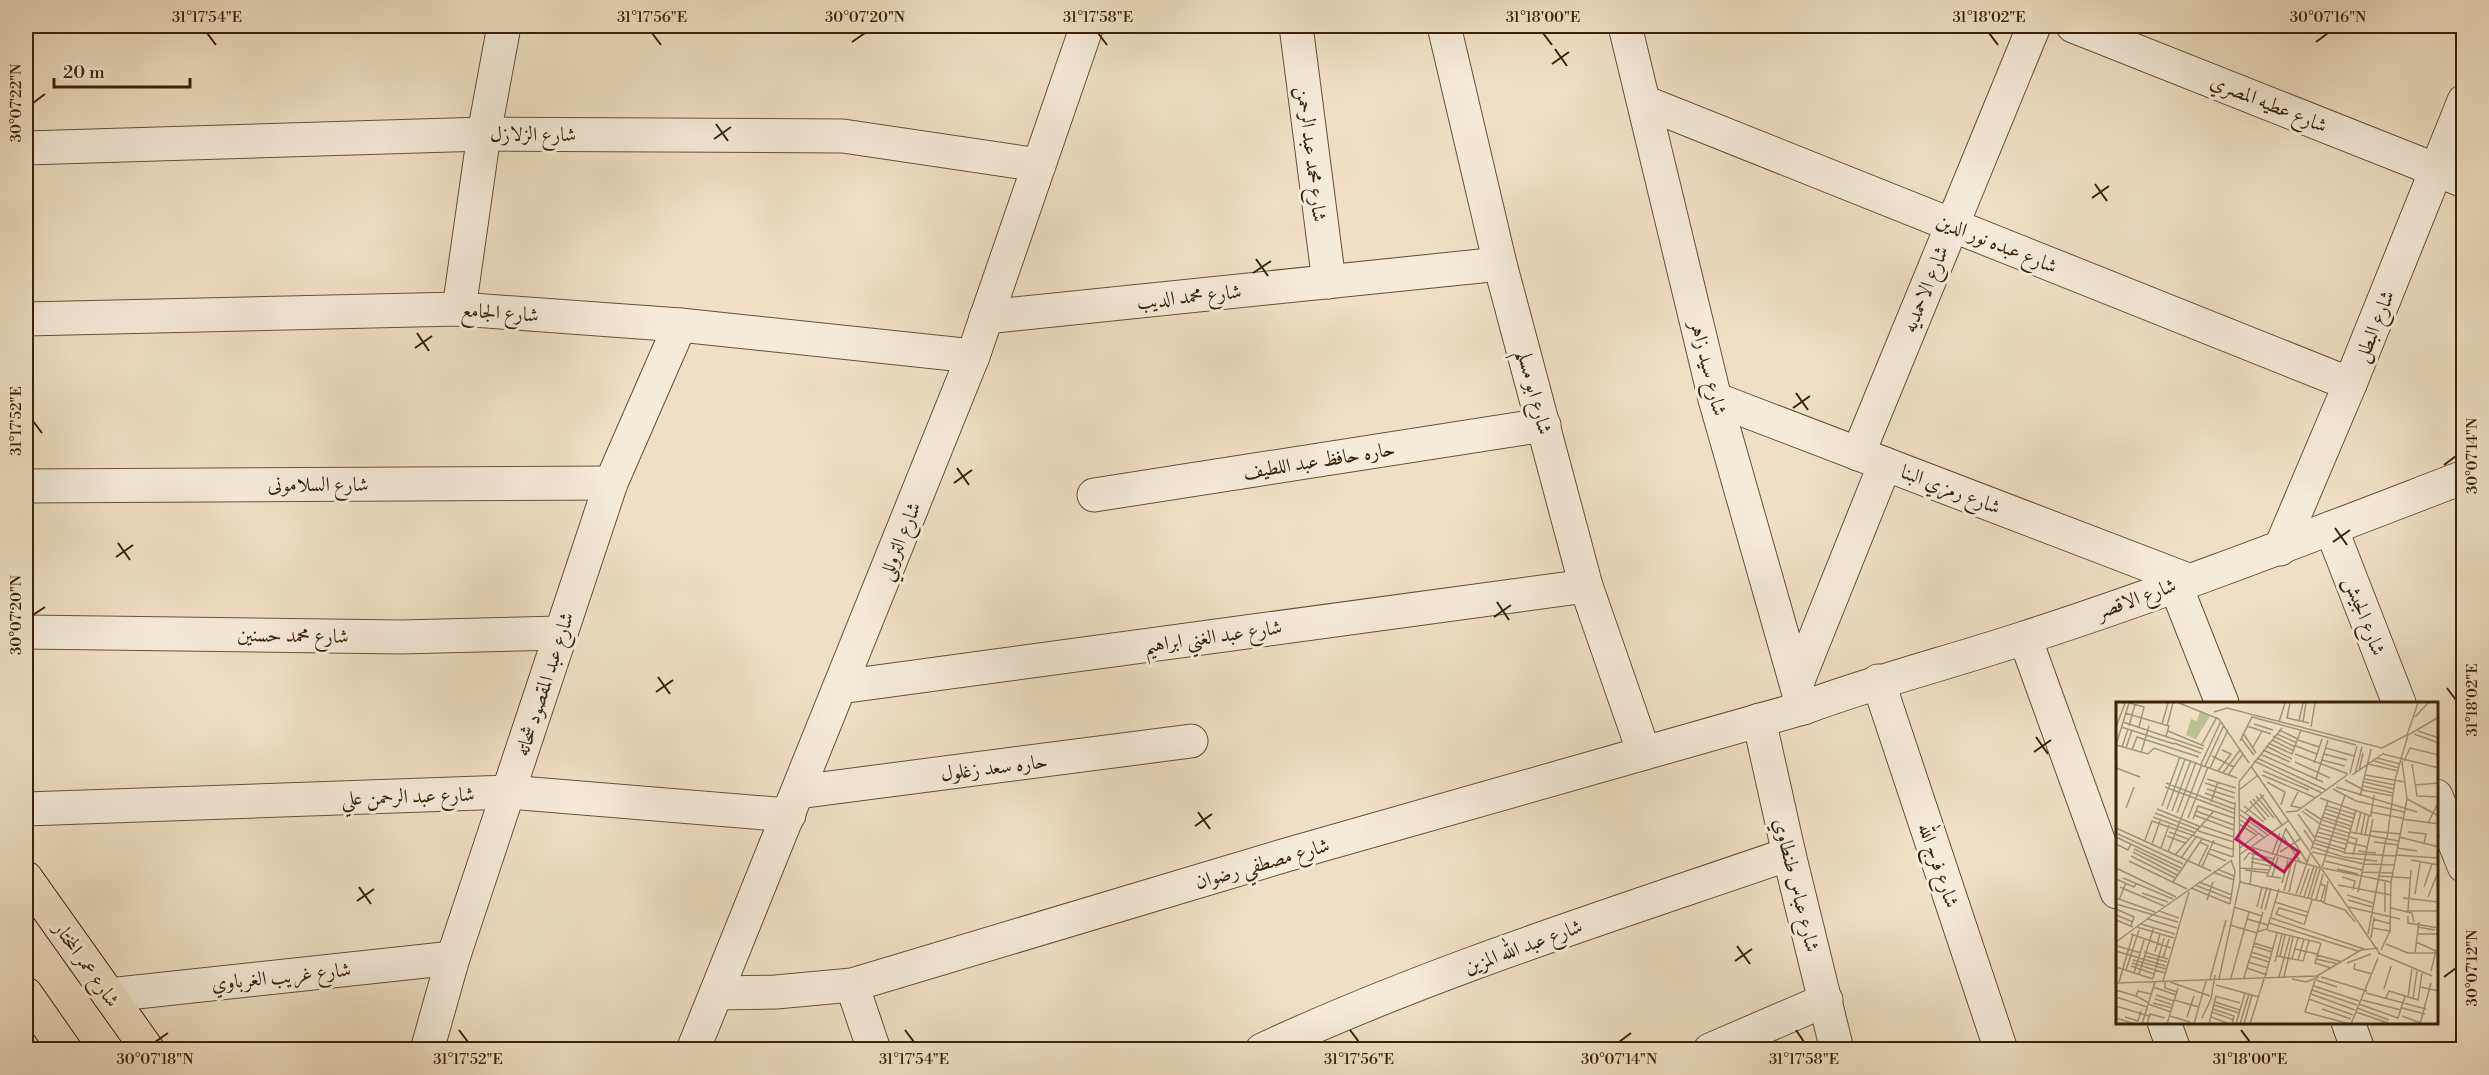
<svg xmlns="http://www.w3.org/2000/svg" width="2489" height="1075" font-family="'Libre Bodoni',Amiri,serif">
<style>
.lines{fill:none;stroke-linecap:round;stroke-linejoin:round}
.minor-casing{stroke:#685236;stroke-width:35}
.major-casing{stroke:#3b2207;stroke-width:35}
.minor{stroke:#f5ebd9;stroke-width:33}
.major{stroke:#efe0c5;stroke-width:33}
.ticks{fill:none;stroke:#3b2207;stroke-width:2}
.labels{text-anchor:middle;stroke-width:6;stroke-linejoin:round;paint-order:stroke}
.street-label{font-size:20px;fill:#3b2207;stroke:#f5ebd9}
.inset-road{fill:none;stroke:#a79479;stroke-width:1.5}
.view{fill:#c2185b;fill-opacity:0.15;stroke:#c2185b;stroke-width:3}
.inset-edge{fill:none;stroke:#3b2207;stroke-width:3}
.neatline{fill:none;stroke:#3b2207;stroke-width:2}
.ticks-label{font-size:15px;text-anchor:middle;fill:#3b2207}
</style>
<rect width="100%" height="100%" fill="#efe0c5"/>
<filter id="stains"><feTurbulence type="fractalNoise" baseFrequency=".00333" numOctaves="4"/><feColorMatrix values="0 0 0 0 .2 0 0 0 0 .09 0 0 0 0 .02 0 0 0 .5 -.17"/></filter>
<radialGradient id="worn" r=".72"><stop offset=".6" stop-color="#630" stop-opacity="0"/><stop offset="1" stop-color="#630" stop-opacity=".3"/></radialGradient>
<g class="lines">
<defs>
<g id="minor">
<polyline points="1296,26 1329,282"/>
<polyline points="1444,26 1500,264 1586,586 1644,753"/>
<polyline points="1625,26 1715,399 1803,708"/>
<polyline points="2073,26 2464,181"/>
<polyline points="1644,102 2350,384"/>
<polyline points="26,148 484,134 843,136 1039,165"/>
<polyline points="459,309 484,134 504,26"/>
<polyline points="986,317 1500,264"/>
<polyline points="26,319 459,309 680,325 973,356"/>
<polyline points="1715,399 2188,580"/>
<polyline points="1858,454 2034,26"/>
<polyline points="26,486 611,483"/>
<polyline points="1094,495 1544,425"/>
<polyline points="2331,528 2399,703"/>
<polyline points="2280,549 2350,384 2464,101"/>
<polyline points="2175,584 2222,703"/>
<polyline points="26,632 401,637 561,633"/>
<polyline points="2025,638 2117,892"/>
<polyline points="1878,681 2001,1050"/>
<polyline points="1797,683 1885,464"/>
<polyline points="840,687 1586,586"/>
<polyline points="1759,720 1789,854 1837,1050"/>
<polyline points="798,792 1191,741"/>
<polyline points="2436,796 2464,866"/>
<polyline points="26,809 508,792 789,815"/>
<polyline points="852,985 874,1050"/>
<path d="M717,993L776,992L852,985L1286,855L1803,708C1876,681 1951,662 2024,638C2173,590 2318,533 2464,477"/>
<polyline points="109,995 453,958"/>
<polyline points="2164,1022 2174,1050"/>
<polyline points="2348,1022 2358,1050"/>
<polyline points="427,1050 453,958 611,483 680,325"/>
<polyline points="693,1050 973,356 1087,26"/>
<path d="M1262,1050C1432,971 1612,915 1789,854"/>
<polyline points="1710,1050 1826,1000"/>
</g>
<g id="major">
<polyline points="26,878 148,1050"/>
<polyline points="26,994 65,1050"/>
</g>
</defs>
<use href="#minor" class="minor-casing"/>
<use href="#major" class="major-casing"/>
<use href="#minor" class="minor"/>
<use href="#major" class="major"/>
</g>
<path class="ticks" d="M207,33L216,45M652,33L661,45M1098,33L1107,45M1543,33L1552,45M1989,33L1998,45M852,42L865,33M2316,42L2328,33M1555,49L1567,66M1552,64L1569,52M33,103L45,94M716,124L728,141M714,139L731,127M2095,184L2107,201M2092,198L2109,186M1256,259L1268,276M1253,273L1271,261M417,333L429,351M415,348L432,336M1796,393L1808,410M1793,408L1810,396M33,421L42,433M2444,465L2456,456M957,468L969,485M954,483L972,470M2335,528L2347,545M2333,542L2350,530M118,543L130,560M116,557L133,545M1497,602L1509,620M33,615L45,607M1494,617L1511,605M658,677L670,694M2447,688L2456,700M656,692L673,680M2036,737L2048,754M2034,752L2051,740M1198,812L1210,829M1195,826L1212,814M359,887L371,904M357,901L374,889M1737,946L1750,964M1735,961L1752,949M2444,977L2456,968M459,1030L468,1042M905,1030L914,1042M1350,1030L1359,1042M1796,1030L1804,1042M2241,1030L2250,1042M155,1042L168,1033M1619,1042L1631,1033"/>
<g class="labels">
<g class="street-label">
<text transform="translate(2269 103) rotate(22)" y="7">شارع عطيه المصري</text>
<text x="533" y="141">شارع الزلازل</text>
<text transform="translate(1312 154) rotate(83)" y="7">شارع محمد عبد الرحمن</text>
<text transform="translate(1997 243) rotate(22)" y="7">شارع عبده نور الدين</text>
<text transform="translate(1925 289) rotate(-68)" y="7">شارع الاحمديه</text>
<text transform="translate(1189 296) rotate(-6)" y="7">شارع محمد الديب</text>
<text transform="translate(500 312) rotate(4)" y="7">شارع الجامع</text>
<text transform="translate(2374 326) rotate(-68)" y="7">شارع البطل</text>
<text transform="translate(1709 368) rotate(76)" y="7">شارع سيد زاهر</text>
<text transform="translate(1535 392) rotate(75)" y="7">شارع ابو مسلم</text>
<text transform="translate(1319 460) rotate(-9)" y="7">حاره حافظ عبد اللطيف</text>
<text x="318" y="491">شارع السلامونى</text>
<text transform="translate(1951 489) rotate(21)" y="7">شارع رمزي البنا</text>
<text transform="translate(899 541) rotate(-68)" y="7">شارع التروللي</text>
<text transform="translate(2136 598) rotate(-20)" y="7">شارع الاقصر</text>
<text transform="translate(2365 616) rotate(69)" y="7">شارع الجيش</text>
<text transform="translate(293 635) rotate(1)" y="7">شارع محمد حسنين</text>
<text transform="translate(1213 636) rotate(-8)" y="7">شارع عبد الغني ابراهيم</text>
<text transform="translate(544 684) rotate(-72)" y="7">شارع عبد المقصود شحاته</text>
<text transform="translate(994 767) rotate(-7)" y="7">حاره سعد زغلول</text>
<text transform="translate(408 796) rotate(-2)" y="7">شارع عبد الرحمن علي</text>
<text transform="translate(1262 863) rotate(-16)" y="7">شارع مصطفي رضوان</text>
<text transform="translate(1939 865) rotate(71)" y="7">شارع فرج الله</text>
<text transform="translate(1797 885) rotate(76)" y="7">شارع عباس طنطاوي</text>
<text transform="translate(1523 946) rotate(-20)" y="7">شارع عبد الله المزين</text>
<text transform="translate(87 964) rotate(55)" y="7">شارع عمر المختار</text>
<text transform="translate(281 976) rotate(-6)" y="7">شارع غريب الغرباوي</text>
</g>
</g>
<g transform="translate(2116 702)">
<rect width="322" height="322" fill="#efe0c5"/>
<path d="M84,9L94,14L80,37L70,33L75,17L81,19Z" fill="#bac294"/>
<path class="inset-road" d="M14,1L28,5L23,25M63,1L103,17L133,61M174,1L171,16L193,21M98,10L111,6L266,46L291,33L302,1M9,11L53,24L50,34M299,15L312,1M183,19L187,1M7,20L87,47M163,20L169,1M187,20L190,1M46,22L52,1M138,22L157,28M13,24L19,2M51,24L57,1M131,24L155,32M0,25L9,1M5,25L58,42M195,25L199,1M163,28L182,37M52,29L88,44M302,29L323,36M127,31L140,51M161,32L181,41M298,32L323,41M157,34L179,45M125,36L138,53M156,38L178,49M182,38L203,45M124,39L136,15L240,43M58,41L85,51M152,41L176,52L185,28M86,42L101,15M0,43L32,52L38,46L121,76M0,43L13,1M150,44L176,57M180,44L201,52M6,45L12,27M137,45L146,29M10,46L16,28M210,46L238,54M16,48L21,35L83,55M147,48L174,60M25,51L33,24M144,52L207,80M179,52L232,72M208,52L231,58M267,52L323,66M96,54L118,65M141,56L210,88M261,56L284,62M206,58L229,64M138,59L206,91M258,59L283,66M288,59L294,46L323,53M179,60L214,76M198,61L206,37M1,62L0,66L24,75M85,62L105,19M252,62L282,69M296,62L301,94L323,95M89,64L108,23M135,64L264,252M94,66L112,28M102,69L115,52L106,48M147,69L193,88M243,69L247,51M107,71L124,48M234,71L241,44M239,72L246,45M112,73L127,52M146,73L200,96M236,73L268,51M249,73L289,80M91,77L120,86M200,77L212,38M249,77L279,83M229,78L246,87M151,80L169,90L165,103M248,80L278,87M50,81L118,107M89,81L119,91M299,83L323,81M247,84L277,91M49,85L118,111M220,85L301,110M91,87L119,96M217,87L240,99L288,110M123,88L141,74M246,88L277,94M182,90L175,104L186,106M89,91L119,102M144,92L166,123M140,94L158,116M244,94L255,47M204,96L255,114L258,93M137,97L153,115M291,97L323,114M134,99L150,118M95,100L102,80M46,104L64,55M128,104L148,120M211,104L238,112M10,106L18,85M41,107L85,125M51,107L69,57M123,107L156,130M189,107L206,118L234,127M209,107L237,116M56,109L75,58M80,109L118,123M186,109L204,122L233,131M170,110L181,109L231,73M254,110L286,116M39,111L83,128M61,111L80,60M129,111L148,93M208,111L236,120M123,112L152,133M182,112L199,136M78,113L118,128M37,115L80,131M207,115L235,124M72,116L92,65M77,117L82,104L118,116M123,117L149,136M286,117L323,122M312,121L323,99M123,122L140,133M86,124L118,135M0,126L95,169M203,126L241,137L237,153M170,127L191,160M188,128L197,141L228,150M82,129L118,140M255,129L284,132M53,130L72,137M201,130L231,138M234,130L283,139M292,130L310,132L308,142M0,131L67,162M240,131L245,110M245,133L249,112M249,133L253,113M51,134L69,141M167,134L185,161M200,134L230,142M0,135L65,166M283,135L323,145M271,137L279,78L292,33L323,15M29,138L36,119L118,148M199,138L229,147M231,140L251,145M258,140L282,143M0,142L12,148L15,142M36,142L44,119M135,145L204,166M196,145L228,155M45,146L53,123M124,146L143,131M281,146L301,149M18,147L63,169M94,147L117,155M195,148L212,99M242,149L260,151M17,150L61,173M52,150L86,62M164,150L184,137M196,150L248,162L278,163M91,151L110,159M228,151L280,154M228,152L240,108M59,153L98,109M123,153L172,119M156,153L164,131M280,153L321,156M15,154L59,176M159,154L151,174L165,176M160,154L170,126M117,155L119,100M228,155L261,159M65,156L80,135M135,156L156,160M321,157L323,132M128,158L133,151L158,157M295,158L323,163M13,159L71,187M209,159L246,168M135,160L155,164M82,164L92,144L84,140M86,165L98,138M206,165L229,93M0,166L60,195M124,166L153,168M207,166L275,180M101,167L118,174M221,167L242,172M129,168L152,171M97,170L118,178M246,170L277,171M263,174L294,176M156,175L162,155M226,175L239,179L237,188M7,176L57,197M0,177L18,185L20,182M212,179L208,201L229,208L239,220M57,180L86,137M83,180L116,193M124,180L208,200M166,181L172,158M79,183L115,197M134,183L138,146M222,183L275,193M4,185L48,204M308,185L316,162M75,186L114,202M168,189L176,159M173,190L180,160M242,190L257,117M26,191L52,200M180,192L194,152M299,192L304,161M184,193L193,167M231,193L257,201M188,195L198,164M312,195L323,168M0,196L39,210M192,196L201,165M287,196L323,200M195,197L204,167M3,198L10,181M91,198L97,180M200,198L207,172M232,198L256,205M205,199L209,184L205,182M159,200L191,210M0,202L62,220M114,202L119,169L115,158M118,205L146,214M141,205L146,185M233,205L284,217M275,206L296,211L298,220M0,207L18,215L15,224M145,207L151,185M149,208L155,186M292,208L295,168M43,209L63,216M290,209H323M269,210V179M0,213L17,220M37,213L116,158M292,214V221L323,226M155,216L248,247M32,217L61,226M131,217L152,223M257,217L275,222M0,218L17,225M153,221L242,249M25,222L59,232M187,222L160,212L163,206L190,214M114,223L141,231M188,223L196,198M21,225L58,236M301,225L319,228M256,226L274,229M151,228L204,241M141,230L151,227L163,187M15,232L55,246M252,232L270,137M302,232H323M255,236L258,215M0,240L38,212M300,240L320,249L315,269M138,241L157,247M205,241L199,261L215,266M270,242L292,251H323M1,244L25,251M137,244L156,250M179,247L201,252M265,248L274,229L275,180L291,97L286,59M0,249L50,264M28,250L52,257M39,250L44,232M135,250L154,256M262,251L316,274M299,251L303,220M201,253L226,260M29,254L51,260M134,254L153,260M161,254L187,259L193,239M164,254L169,233M47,256L53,237M176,257L182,236M200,257L222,262M17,258L50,267M182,258L188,237M132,260L152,266M159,260L166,232M16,261L49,271M231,261L255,252M239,261L238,267L256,272M15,264L38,272M0,265L37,277M131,266L151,273M10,268L23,228M18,271L28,238M23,272L38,225M149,275L161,231M163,275L174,234M168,275L177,235M205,275L251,289M37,276L48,236M115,276L133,210M128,276L147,210M94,277L110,218M103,277L124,180L123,80L166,26M176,277L190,280L203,275M199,278L189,310L234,322M200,278L221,285M47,279L73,190M3,280L17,232M49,280V286L61,290M54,280L94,294M0,281L201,274L245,248L262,246M100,283L143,295M198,284L243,299M37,285L60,293M305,285L323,289M268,287L275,264M0,288L20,294M196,288L241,303M250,291L310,307M195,292L239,308M40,293L58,299M99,294L124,301M0,295L31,305M292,295L296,267M270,296L273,289L302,298L306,271M297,296L301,269M39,297L57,303M193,297L237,313M58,298L83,305M246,298L285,308M99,300L124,308M33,301L20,294L22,289L35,292M37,301L56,306M32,302L55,310M243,302L282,316L289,294M98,303L123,311M0,304L33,314M241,306L273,318M286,306L309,312M97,307L118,314L116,322M206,307L235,317M96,310L118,318M240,310L272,321M54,314L74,320M286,314L305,321M9,315L22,319L25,309M71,315L78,294M95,315L114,322M0,316L19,322M86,316L95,297L99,273M26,322L39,280M31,322L34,312L49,316M51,322L62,286M78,322L90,279M93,322L100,294M120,322L129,291M124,322L133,292M128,322L136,293M134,322L148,277M235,322L262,256M304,322L315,281"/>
<path class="view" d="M134,116L183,150L168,170L120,137Z"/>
<rect width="322" height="322" class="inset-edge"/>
</g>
<rect width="2489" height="1075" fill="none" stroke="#efe0c5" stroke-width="66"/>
<path d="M54 78v9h136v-9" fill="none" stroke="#3b2207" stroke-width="3"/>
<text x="63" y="78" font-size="18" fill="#3b2207" stroke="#f5ebd9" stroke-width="4.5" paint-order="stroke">20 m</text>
<rect x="33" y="33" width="2423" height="1009" class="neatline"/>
<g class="ticks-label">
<text x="207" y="22">31°17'54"E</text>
<text x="652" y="22">31°17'56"E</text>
<text x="865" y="22">30°07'20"N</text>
<text x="1098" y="22">31°17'58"E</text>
<text x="1543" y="22">31°18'00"E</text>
<text x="1989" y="22">31°18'02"E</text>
<text x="2328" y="22">30°07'16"N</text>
<text transform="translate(16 103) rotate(-90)" y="5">30°07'22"N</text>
<text transform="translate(16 421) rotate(-90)" y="5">31°17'52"E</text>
<text transform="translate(2472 456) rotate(-90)" y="5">30°07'14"N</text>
<text transform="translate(16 615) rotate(-90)" y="5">30°07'20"N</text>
<text transform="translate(2472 700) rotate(-90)" y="5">31°18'02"E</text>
<text transform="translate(2472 968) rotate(-90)" y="5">30°07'12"N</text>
<text x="155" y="1064">30°07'18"N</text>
<text x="468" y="1064">31°17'52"E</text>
<text x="914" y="1064">31°17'54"E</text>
<text x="1359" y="1064">31°17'56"E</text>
<text x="1619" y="1064">30°07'14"N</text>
<text x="1804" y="1064">31°17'58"E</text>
<text x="2250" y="1064">31°18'00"E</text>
</g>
<rect width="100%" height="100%" filter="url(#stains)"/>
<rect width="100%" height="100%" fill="url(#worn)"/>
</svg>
